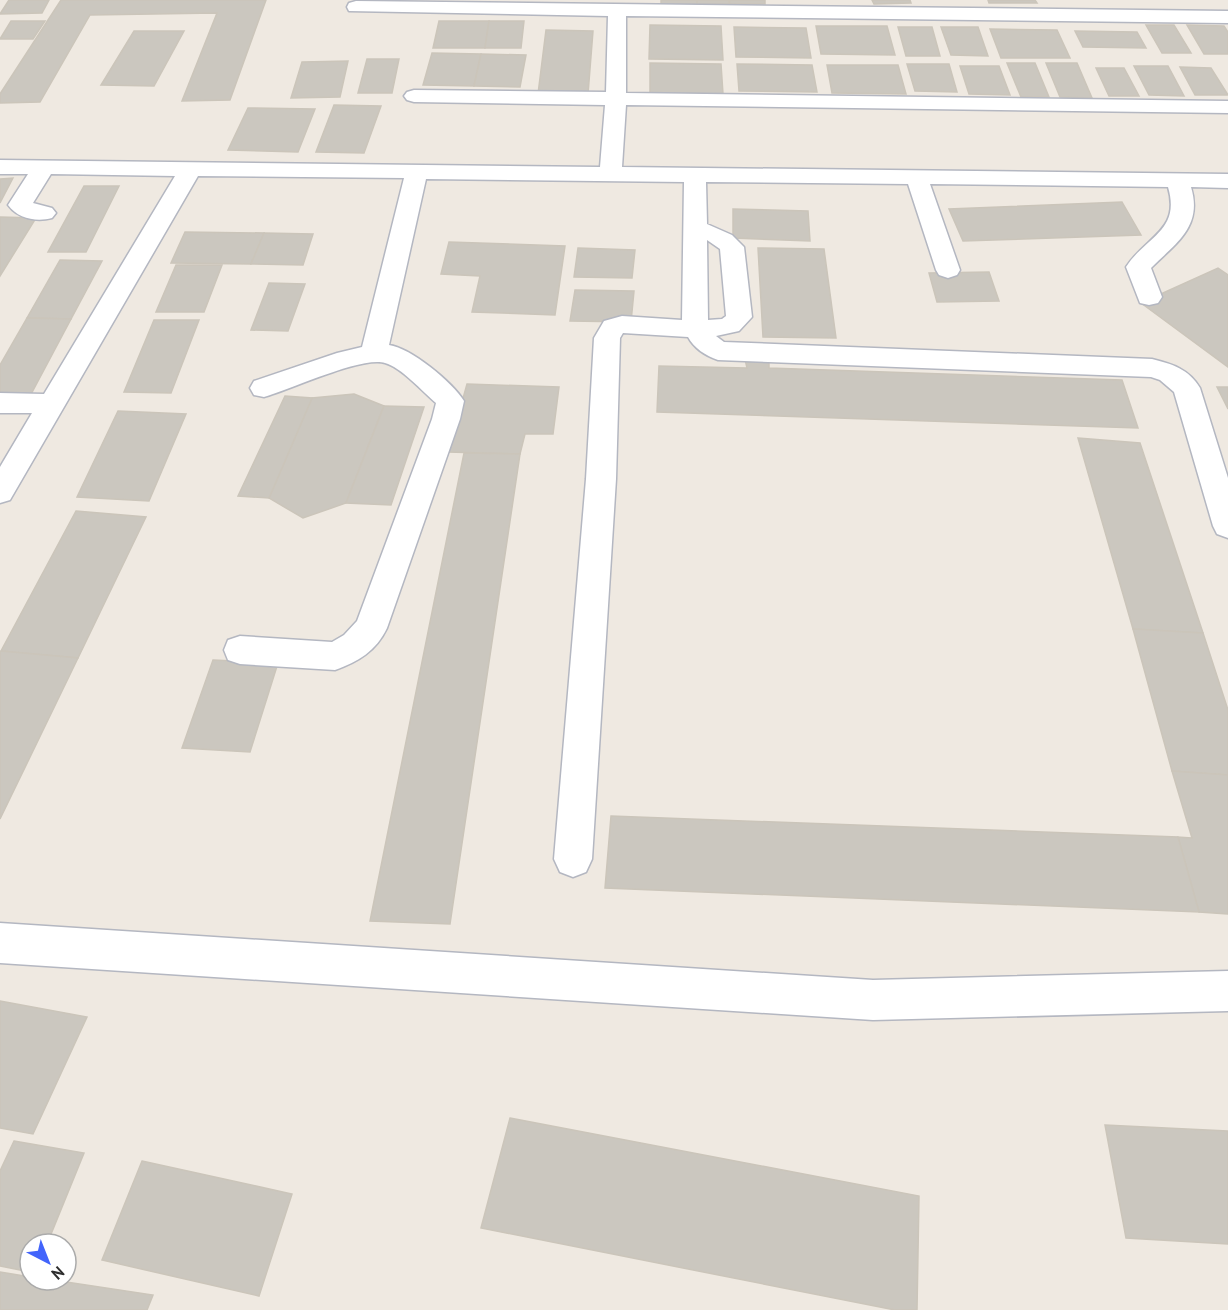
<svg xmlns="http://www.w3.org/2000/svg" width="1228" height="1310" font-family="'PT Sans',sans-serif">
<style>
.building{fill:#cbc7bf;stroke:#cbc5ba;stroke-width:1.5}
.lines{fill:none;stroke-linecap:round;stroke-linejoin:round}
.minor-casing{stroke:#b4b7c1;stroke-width:3}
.minor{fill:#fff;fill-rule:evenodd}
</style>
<rect width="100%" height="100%" fill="#efe9e1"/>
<g class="building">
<polygon points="9,0 49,0 42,13 0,14"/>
<polygon points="61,0 266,0 230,100 182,101 217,13 90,15 40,102 0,103 0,94"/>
<rect x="661" y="0" width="36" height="4"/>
<polygon points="697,0 729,0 730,4 697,4"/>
<polygon points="729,0 765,0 765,4 730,4"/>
<polygon points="872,0 910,0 911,3 874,4"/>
<polygon points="988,0 1035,0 1037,3 989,3"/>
<polygon points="11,21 45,21 33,39 0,39"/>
<polygon points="439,21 489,21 485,48 433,48"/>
<polygon points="489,21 524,21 521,48 485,48"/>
<polygon points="650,25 721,26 723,60 649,59"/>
<polygon points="1146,25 1174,25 1191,53 1162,53"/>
<polygon points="1187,25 1224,26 1228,32 1228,54 1204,54"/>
<polygon points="816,26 887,26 895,55 821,54"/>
<polygon points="734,27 806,28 811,58 736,57"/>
<polygon points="898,27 932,27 940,56 906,56"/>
<polygon points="941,27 978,27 988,56 951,55"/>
<polygon points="990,29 1057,30 1070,58 1001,58"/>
<polygon points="546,30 593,31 588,94 538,94"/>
<polygon points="134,31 184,31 154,86 101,85"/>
<polygon points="1075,31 1137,32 1146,48 1083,47"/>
<polygon points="432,53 481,54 474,86 423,85"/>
<polygon points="481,54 526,55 520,87 474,86"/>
<polygon points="367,59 399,59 392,93 358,93"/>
<polygon points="348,61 340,97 291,98 302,62"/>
<polygon points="650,63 721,64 723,94 650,93"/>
<polygon points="1007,63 1035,63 1049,97 1021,97"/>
<polygon points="1046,63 1077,63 1092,98 1060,97"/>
<polygon points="737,64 812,65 817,92 739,91"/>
<polygon points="907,64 949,64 957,92 915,91"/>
<polygon points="827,65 898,65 906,94 832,93"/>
<polygon points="960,66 999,66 1010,95 969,94"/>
<polygon points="1134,66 1168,66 1184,96 1149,95"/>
<polygon points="1180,67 1211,68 1228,95 1195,95"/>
<polygon points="1096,68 1124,68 1139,96 1109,96"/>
<polygon points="334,105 381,106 364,153 316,152"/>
<polygon points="248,108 315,109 298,152 228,150"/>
<polygon points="13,178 0,203 0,179"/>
<polygon points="84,186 119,186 86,252 48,252"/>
<polygon points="1122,202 1141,235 963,241 949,209"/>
<polygon points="733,209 808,211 810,241 733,238"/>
<polygon points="0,217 36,218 0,276"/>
<polygon points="185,232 264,233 251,264 171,263"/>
<polygon points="264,233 313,234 303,265 251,264"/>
<polygon points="449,242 565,246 555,315 472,312 480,276 441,274"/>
<polygon points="578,248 635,250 632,278 574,277"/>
<polygon points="758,248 824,249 836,338 763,337"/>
<polygon points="60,260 102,261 71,319 27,318"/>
<polygon points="176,265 222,265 204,312 156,312"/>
<polygon points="1218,268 1228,275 1228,367 1141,303"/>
<polygon points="989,272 999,301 937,302 929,273"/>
<polygon points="269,283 305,284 288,331 251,330"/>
<polygon points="575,290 634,291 631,322 570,321"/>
<polygon points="27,318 71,319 29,398 0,397 0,365"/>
<polygon points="154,320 199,320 171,393 124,392"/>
<polygon points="745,359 769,359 769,368 1122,380 1138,428 657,412 659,366 747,368"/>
<polygon points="467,384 559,387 553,434 525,434 520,454 448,452"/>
<polygon points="1217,387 1228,387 1228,409"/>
<polygon points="354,394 384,406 346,503 303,518 269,498 312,398"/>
<polygon points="285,396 312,398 269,498 238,496"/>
<polygon points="384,406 424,407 391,505 346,503"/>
<polygon points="118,411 186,414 149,501 77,497"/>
<polygon points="1078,438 1140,443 1203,633 1133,629"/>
<polygon points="464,453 520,454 450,924 370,921"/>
<polygon points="76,511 146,517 78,658 1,651"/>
<polygon points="1133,629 1203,633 1228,710 1228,775 1172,771"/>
<polygon points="1,651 78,658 0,819 0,653"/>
<polygon points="213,660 278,663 250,752 182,748"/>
<polygon points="1172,771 1228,775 1228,914 1199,912 1178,837 1192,838"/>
<polygon points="611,816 1178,837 1199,912 605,888"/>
<polygon points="0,1001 87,1017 33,1134 0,1128"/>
<polygon points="510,1118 919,1196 917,1310 895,1310 481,1228"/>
<polygon points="1105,1125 1228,1131 1228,1244 1126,1238"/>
<polygon points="14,1141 84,1153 47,1244 30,1244 30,1272 0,1266 0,1171"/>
<polygon points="142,1161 292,1194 259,1296 102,1260"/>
<polygon points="0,1272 30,1277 30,1280 53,1280 153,1295 147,1310 0,1310"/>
</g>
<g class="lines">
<defs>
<g id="minor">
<path d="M356,1L1228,11V23L626,16V93L1228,101V113L626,105L622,167L1228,174V188L1191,187C1203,227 1176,243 1151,268L1162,297L1158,303L1149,305L1140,303L1126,267C1146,236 1181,231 1168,187L930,184L960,270L957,275L948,278L939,275L936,270L908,184L706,182L707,224L732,235L744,247L752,317L739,331L716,336L724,342L1152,359C1172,364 1189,369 1200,388L1228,478V538L1217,534L1213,526L1174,392L1160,380L1151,377L718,360C706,356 694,348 688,337L623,333L620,338L616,479L592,859L586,872L573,877L560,872L554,859L586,479L594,338L604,321L622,316L682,320L684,182L426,179L389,345C411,348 452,382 464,401L460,419L387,628C376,651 358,662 335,670L240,664L228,660L224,650L228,640L240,636L332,642L344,635L357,621L432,419L436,403C423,392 401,367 385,363C361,356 290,390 264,397L254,395L250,388L254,381L337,353L362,347L404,178L198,176L10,500L0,503V467L32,413H0V393L44,394L175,176L51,174L33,203L52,208L56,213L52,218C37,222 18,219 8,205L28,174H0V160L600,167L605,105L414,102L407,100L404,96L407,92L414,90L606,92L608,16L349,11L347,7L349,3ZM707,240L720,249L726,316L722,319L708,320Z"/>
<polygon points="0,923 873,980 1228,971 1228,1011 873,1020 0,963"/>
</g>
</defs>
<use href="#minor" class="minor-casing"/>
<use href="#minor" class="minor"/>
</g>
<g transform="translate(48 1262) rotate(138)"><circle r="28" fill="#ffffff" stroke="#ababab" stroke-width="1.5"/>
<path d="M0-4.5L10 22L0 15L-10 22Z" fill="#4264fb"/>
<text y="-9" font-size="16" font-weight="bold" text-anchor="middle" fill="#2e2e2e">N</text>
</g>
</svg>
